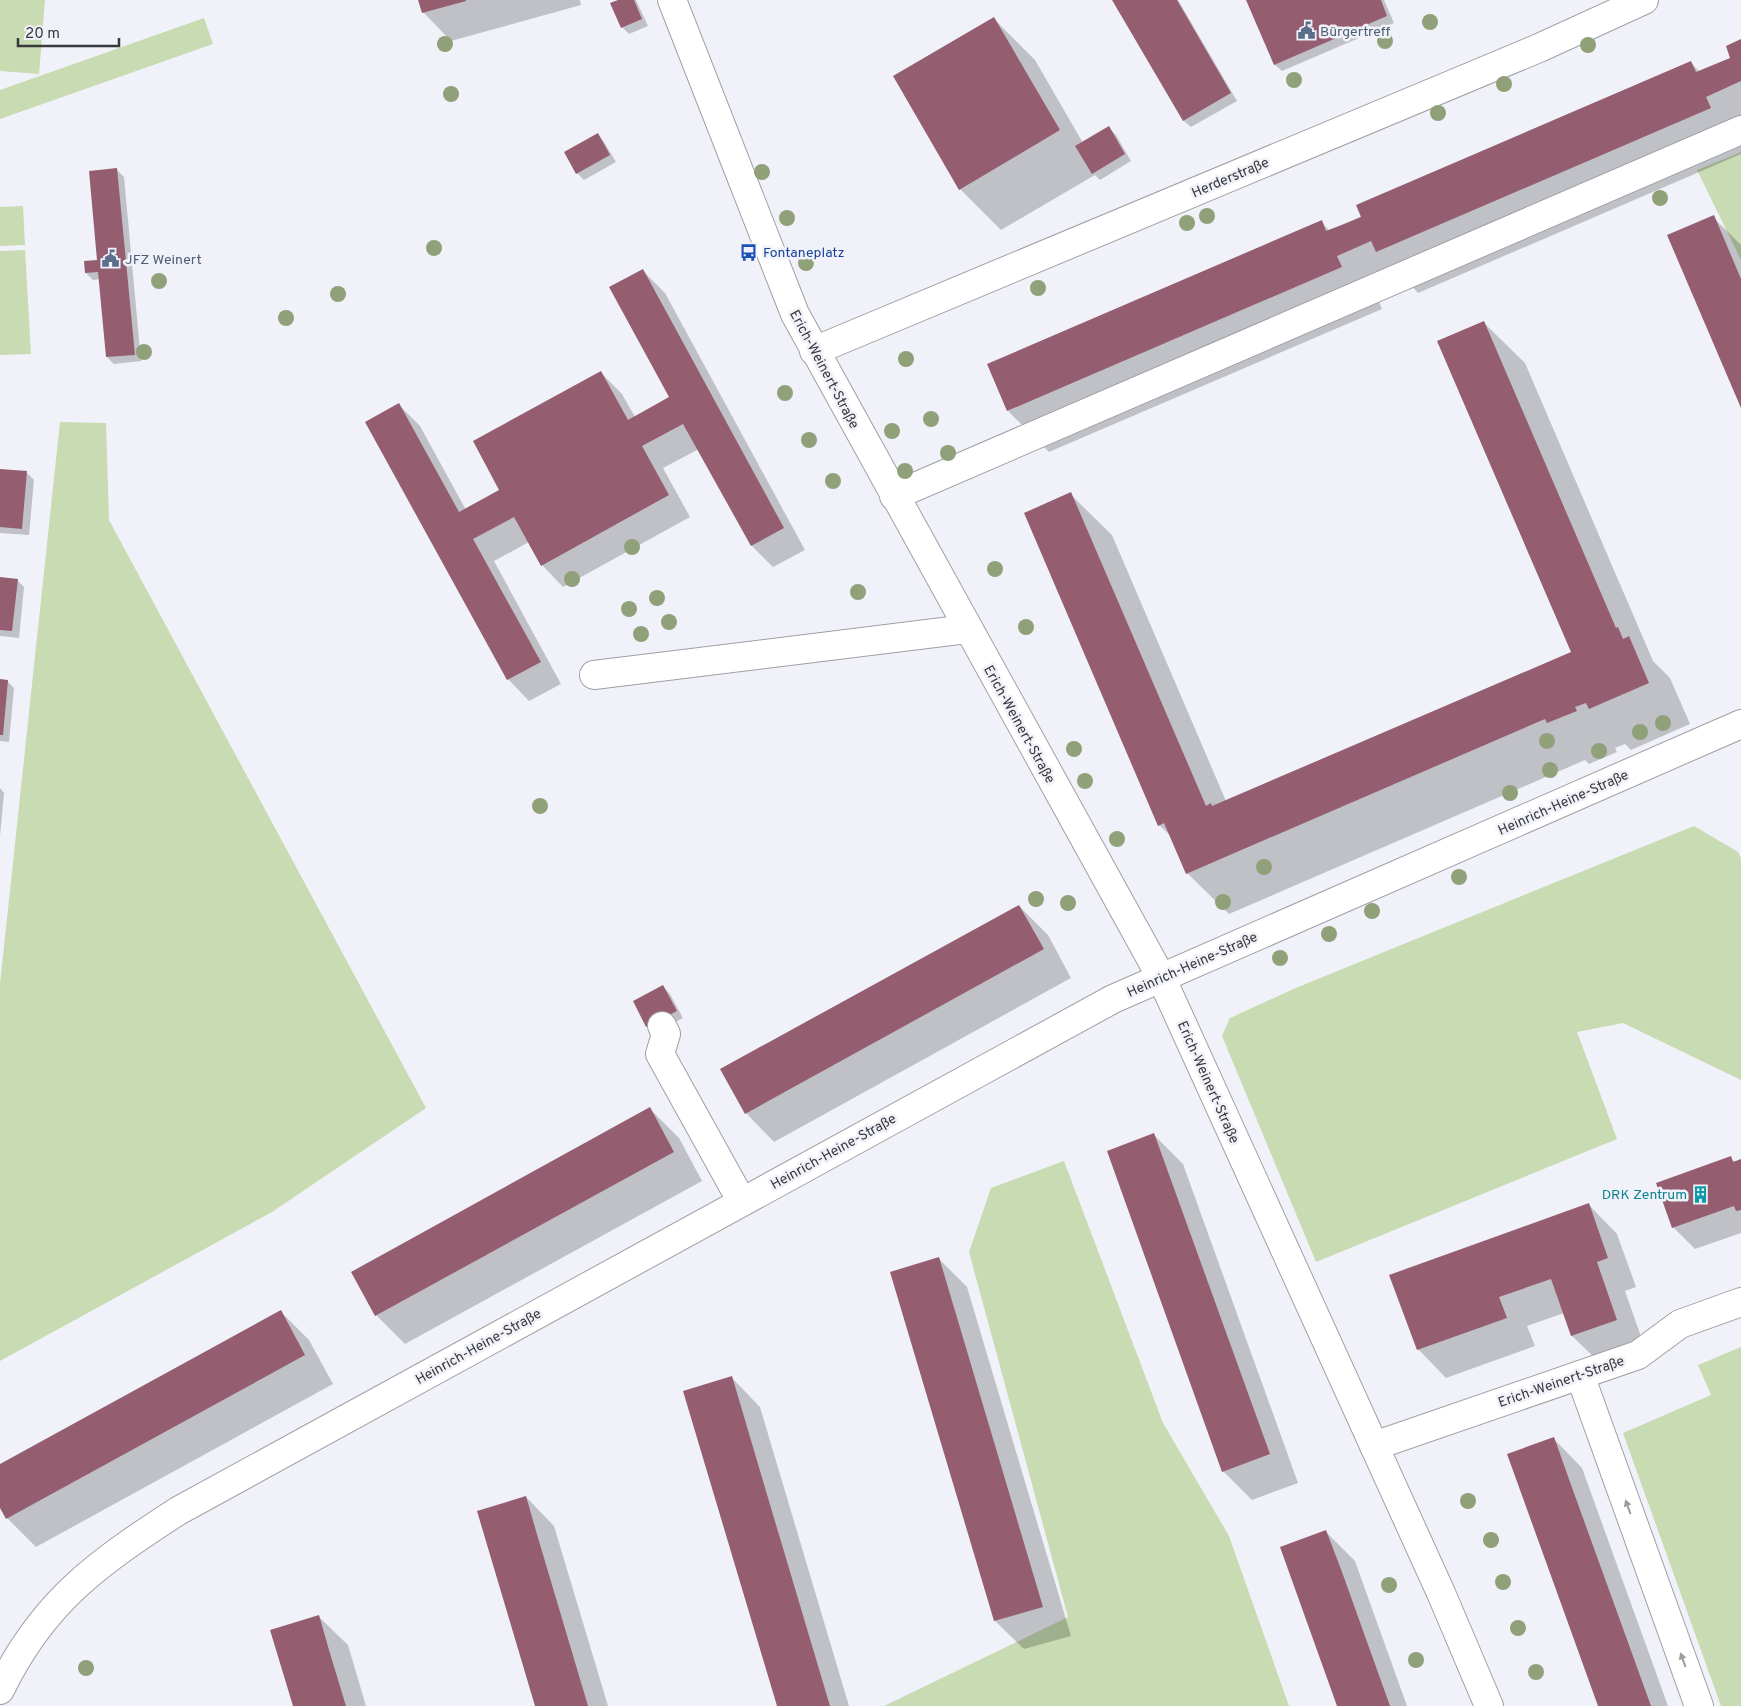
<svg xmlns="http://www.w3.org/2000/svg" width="1741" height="1706" font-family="Overpass,sans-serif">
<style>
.green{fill:#c8dbb2}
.shadow{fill:#0003}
.building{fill:#945e70}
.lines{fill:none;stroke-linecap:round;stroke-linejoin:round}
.minor-casing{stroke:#9fa0a6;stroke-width:30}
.minor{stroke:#fff;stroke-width:28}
.tree{fill:#90a079}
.oneway{fill:#9c9c9d}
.labels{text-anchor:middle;stroke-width:5;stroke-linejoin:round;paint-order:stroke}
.service-label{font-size:14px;fill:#4e5e75;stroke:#f1f2f9;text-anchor:start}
.street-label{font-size:14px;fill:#38393b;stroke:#f1f2f9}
.transit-label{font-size:14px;fill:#164399;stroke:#f1f2f9;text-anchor:start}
.culture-label{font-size:14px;fill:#0d838f;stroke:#f1f2f9;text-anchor:end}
</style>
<rect width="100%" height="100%" fill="#f1f2f9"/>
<g class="green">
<polygon points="0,0 45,0 39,74 0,71"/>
<polygon points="204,18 213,44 0,119 0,90"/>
<polygon points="1741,152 1741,260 1697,170"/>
<polygon points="23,206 25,245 0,246 0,207"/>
<polygon points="25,250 31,354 0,355 0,251"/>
<polygon points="60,422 106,423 109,520 426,1108 272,1212 0,1361 0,984"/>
<polygon points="1694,826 1738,852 1741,858 1741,1080 1623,1023 1577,1032 1617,1139 1316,1262 1222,1036 1230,1018 1298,987"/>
<polygon points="1064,1161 1163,1423 1229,1536 1289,1706 884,1706 1068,1617 969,1252 991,1188"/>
<polygon points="1741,1347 1741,1706 1721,1706 1623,1433 1711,1395 1698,1365"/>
</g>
<g class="shadow">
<polygon points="419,0 580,0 581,5 451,41 423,12"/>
<polygon points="621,0 636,0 648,26 629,34 622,27"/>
<polygon points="1114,0 1178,0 1237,101 1191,127 1184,121"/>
<polygon points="1247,0 1384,0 1394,23 1282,71 1275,65"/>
<polygon points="994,19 1035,60 1083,143 1109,128 1116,135 1131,161 1100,180 1095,175 1001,230 960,189"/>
<polygon points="1741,41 1741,154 1418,293 1409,283 1377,297 1382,309 1049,452 1008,411 1321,222 1330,231 1691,63 1700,72 1732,58"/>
<polygon points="598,135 604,142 616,162 584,180 577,173 566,152"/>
<polygon points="117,170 124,177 141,361 114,364 107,357 100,279 93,280 86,273 98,261"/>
<polygon points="1713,217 1741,245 1741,404"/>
<polygon points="643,271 665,293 805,550 773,567 752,546 699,449 663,468 690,517 563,587 542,565 529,542 494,561 561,684 529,701 508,679 399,405 420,426 466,510 501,491 601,373 622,394 635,417 671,398"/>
<polygon points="1483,322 1525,363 1653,661 1670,678 1690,724 1631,750 1625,744 1615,748 1617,752 1589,764 1585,760 1229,914 1187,873 1172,837 1159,825 1070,494 1112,535 1226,801 1573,653"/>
<polygon points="0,470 27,473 34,480 29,535 0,533"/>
<polygon points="0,578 17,580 24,587 19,638 0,636"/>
<polygon points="0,680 7,681 14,688 9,742 0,741"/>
<polygon points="0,788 4,793 0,836"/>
<polygon points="1019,906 1048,935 1071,978 774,1142 746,1113"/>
<polygon points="663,987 670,994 683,1018 654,1033 647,1026"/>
<polygon points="650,1109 679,1138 702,1181 405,1344 376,1315 352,1272"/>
<polygon points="1154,1135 1183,1164 1298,1483 1252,1500 1223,1471"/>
<polygon points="1731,1158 1736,1163 1741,1161 1741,1233 1695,1249 1673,1227"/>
<polygon points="1589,1205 1617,1234 1636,1287 1625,1291 1645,1348 1601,1364 1572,1336 1564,1313 1527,1326 1535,1346 1446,1378 1418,1349"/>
<polygon points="938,1258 967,1287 1071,1636 1024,1649 995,1621 892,1273"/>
<polygon points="280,1311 309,1340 333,1384 36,1547 7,1518 0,1505 0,1466"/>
<polygon points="732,1378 760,1407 849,1706 779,1706"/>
<polygon points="1554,1439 1582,1468 1668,1706 1599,1706"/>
<polygon points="526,1497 554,1526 608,1706 536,1706"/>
<polygon points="1326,1532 1355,1561 1407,1706 1338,1706"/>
<polygon points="319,1617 348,1645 366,1706 294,1706"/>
</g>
<g class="building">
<polygon points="418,0 466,0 466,1 422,13"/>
<polygon points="618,0 634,0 642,19 621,28 610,3"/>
<polygon points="1112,0 1177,0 1231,93 1183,121"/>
<polygon points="1246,0 1381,0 1387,16 1274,65"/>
<polygon points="994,17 1060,130 959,190 893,76"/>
<polygon points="1741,39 1741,81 1706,97 1711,108 1376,252 1371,241 1337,256 1342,267 1007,411 987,364 1322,220 1326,231 1344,224 1361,217 1356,205 1691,61 1696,72 1730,58 1726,46"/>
<polygon points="1109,126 1125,154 1092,174 1075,146"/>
<polygon points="598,133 610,155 576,174 564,152"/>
<polygon points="117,168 135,355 106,357 98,272 85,273 84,261 97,260 89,171"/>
<polygon points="1714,215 1741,279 1741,408 1667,235"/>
<polygon points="643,269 784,528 751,546 683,424 642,446 669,495 541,566 514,517 473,539 541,662 507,680 365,422 399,403 459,512 499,490 473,441 601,371 628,420 669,397 609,287"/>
<polygon points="1484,321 1616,628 1618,627 1623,639 1629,636 1649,683 1589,709 1586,703 1575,707 1577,711 1547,723 1545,719 1186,874 1164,823 1158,826 1024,513 1071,492 1206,806 1211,803 1212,806 1571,652 1437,341"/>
<polygon points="0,469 27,471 22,529 0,527"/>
<polygon points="0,577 18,579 12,631 0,630"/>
<polygon points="0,679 8,680 3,735 0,735"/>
<polygon points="1019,905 1044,949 745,1114 720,1069"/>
<polygon points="663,985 677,1011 646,1027 633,1001"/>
<polygon points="650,1107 674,1152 375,1316 351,1272"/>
<polygon points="1154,1133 1270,1454 1222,1472 1107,1151"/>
<polygon points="1731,1156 1733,1162 1741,1159 1741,1210 1736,1211 1734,1206 1672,1228 1656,1183"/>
<polygon points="1589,1203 1608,1258 1597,1262 1617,1320 1571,1336 1551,1279 1499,1297 1507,1318 1417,1350 1389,1275"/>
<polygon points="939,1257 1043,1607 994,1621 890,1272"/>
<polygon points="281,1310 305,1355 6,1519 0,1508 0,1464"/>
<polygon points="732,1376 763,1481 830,1706 777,1706 683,1391"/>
<polygon points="1554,1437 1570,1482 1651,1706 1598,1706 1507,1454"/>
<polygon points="526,1496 536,1531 588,1706 535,1706 477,1511"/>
<polygon points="1326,1530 1342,1572 1390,1706 1337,1706 1280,1547"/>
<polygon points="319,1615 329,1650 346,1706 293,1706 270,1630"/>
</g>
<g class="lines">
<defs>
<g id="minor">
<polyline points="672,0 795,314 1161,977 1441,1593 1489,1706"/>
<polyline points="814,351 1539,48 1644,0"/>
<polyline points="894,496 1741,130"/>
<polyline points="594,675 967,629"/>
<polyline points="662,1026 666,1034 660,1054 742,1202"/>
<polyline points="1580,1375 1699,1706"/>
<polyline points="1374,1446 1638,1355 1680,1324 1741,1302"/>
<path d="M0,1690C43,1601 98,1563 178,1511L1113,999L1741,724"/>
</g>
</defs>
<use href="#minor" class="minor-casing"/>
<use href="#minor" class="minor"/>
</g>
<g class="tree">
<circle cx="1430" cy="22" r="8"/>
<circle cx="1385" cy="41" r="8"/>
<circle cx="445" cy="44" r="8"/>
<circle cx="1588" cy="45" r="8"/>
<circle cx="1294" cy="80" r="8"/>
<circle cx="1504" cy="84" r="8"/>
<circle cx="451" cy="94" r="8"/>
<circle cx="1438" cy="113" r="8"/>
<circle cx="762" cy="172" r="8"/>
<circle cx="1660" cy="198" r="8"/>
<circle cx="1207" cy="216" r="8"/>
<circle cx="787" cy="218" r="8"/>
<circle cx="1187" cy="223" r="8"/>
<circle cx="434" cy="248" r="8"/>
<circle cx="806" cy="263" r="8"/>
<circle cx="159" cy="281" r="8"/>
<circle cx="1038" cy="288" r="8"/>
<circle cx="338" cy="294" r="8"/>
<circle cx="286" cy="318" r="8"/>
<circle cx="144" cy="352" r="8"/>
<circle cx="906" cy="359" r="8"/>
<circle cx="785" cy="393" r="8"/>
<circle cx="931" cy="419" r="8"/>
<circle cx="892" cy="431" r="8"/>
<circle cx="809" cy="440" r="8"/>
<circle cx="948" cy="453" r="8"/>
<circle cx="905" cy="471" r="8"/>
<circle cx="833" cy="481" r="8"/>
<circle cx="632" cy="547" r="8"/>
<circle cx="995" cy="569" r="8"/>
<circle cx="572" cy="579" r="8"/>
<circle cx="858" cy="592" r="8"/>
<circle cx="657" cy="598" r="8"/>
<circle cx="629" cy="609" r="8"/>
<circle cx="669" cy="622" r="8"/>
<circle cx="1026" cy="627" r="8"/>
<circle cx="641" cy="634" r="8"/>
<circle cx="1663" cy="723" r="8"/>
<circle cx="1640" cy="732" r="8"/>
<circle cx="1547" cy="741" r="8"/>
<circle cx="1074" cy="749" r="8"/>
<circle cx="1599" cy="751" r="8"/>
<circle cx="1550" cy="770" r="8"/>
<circle cx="1085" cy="781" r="8"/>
<circle cx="1510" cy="793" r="8"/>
<circle cx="540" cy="806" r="8"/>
<circle cx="1117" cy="839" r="8"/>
<circle cx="1264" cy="867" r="8"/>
<circle cx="1459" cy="877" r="8"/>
<circle cx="1036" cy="899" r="8"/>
<circle cx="1223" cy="902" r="8"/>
<circle cx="1068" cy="903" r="8"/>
<circle cx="1372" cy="911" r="8"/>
<circle cx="1329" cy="934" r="8"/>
<circle cx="1280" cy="958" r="8"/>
<circle cx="1468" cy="1501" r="8"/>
<circle cx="1491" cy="1540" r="8"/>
<circle cx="1503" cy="1582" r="8"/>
<circle cx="1389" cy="1585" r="8"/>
<circle cx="1518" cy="1628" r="8"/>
<circle cx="1416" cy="1660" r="8"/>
<circle cx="86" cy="1668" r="8"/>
<circle cx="1536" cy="1672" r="8"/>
</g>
<defs><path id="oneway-solid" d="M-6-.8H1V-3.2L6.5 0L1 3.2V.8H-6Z" transform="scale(1.25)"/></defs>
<g class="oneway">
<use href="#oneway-solid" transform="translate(1628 1507) rotate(-110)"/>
<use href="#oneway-solid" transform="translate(1683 1660) rotate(-110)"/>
</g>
<defs>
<symbol id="civic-bare" viewBox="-9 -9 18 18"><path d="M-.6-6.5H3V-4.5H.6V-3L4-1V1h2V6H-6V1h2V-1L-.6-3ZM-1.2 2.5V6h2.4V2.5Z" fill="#5c6f8a" stroke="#f1f2f9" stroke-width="2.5" paint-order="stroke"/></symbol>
<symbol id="bus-bare" viewBox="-9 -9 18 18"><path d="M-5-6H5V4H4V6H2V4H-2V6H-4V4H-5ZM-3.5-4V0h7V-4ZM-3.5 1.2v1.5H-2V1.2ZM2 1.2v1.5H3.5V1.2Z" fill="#1a4fb4" stroke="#f1f2f9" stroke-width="2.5" paint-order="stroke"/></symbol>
<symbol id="building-bare" viewBox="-9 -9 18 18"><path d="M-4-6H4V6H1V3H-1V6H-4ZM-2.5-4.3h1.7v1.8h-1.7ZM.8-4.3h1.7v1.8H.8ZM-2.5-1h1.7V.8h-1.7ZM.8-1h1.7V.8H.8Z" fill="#0f9aa8" stroke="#f1f2f9" stroke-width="2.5" paint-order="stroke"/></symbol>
</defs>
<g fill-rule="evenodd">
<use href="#civic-bare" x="1294" y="18" width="25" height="25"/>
<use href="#bus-bare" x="736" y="240" width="25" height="25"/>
<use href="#civic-bare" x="98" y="246" width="25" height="25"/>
<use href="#building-bare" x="1688" y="1182" width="25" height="25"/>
</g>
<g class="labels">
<g class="service-label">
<text x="1320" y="36">Bürgertreff</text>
<text x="125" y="264">JFZ Weinert</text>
</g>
<g class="street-label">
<text transform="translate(1230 177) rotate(-23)" y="5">Herderstraße</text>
<text transform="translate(825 369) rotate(62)" y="5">Erich-Weinert-Straße</text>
<text transform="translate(1020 724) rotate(61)" y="5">Erich-Weinert-Straße</text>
<text transform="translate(1563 802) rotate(-24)" y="5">Heinrich-Heine-Straße</text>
<text transform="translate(1192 964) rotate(-24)" y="5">Heinrich-Heine-Straße</text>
<text transform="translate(1209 1082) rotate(66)" y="5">Erich-Weinert-Straße</text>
<text transform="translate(833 1151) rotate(-29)" y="5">Heinrich-Heine-Straße</text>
<text transform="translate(478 1346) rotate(-29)" y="5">Heinrich-Heine-Straße</text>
<text transform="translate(1561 1381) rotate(-19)" y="5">Erich-Weinert-Straße</text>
</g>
<g class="transit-label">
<text x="763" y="257">Fontaneplatz</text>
</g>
<g class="culture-label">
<text x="1687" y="1199">DRK Zentrum</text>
</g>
</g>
<path d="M18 38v8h101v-8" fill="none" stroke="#38393b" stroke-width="2.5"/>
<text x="25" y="38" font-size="15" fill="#38393b" stroke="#f1f2f9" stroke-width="4" paint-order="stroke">20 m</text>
</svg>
